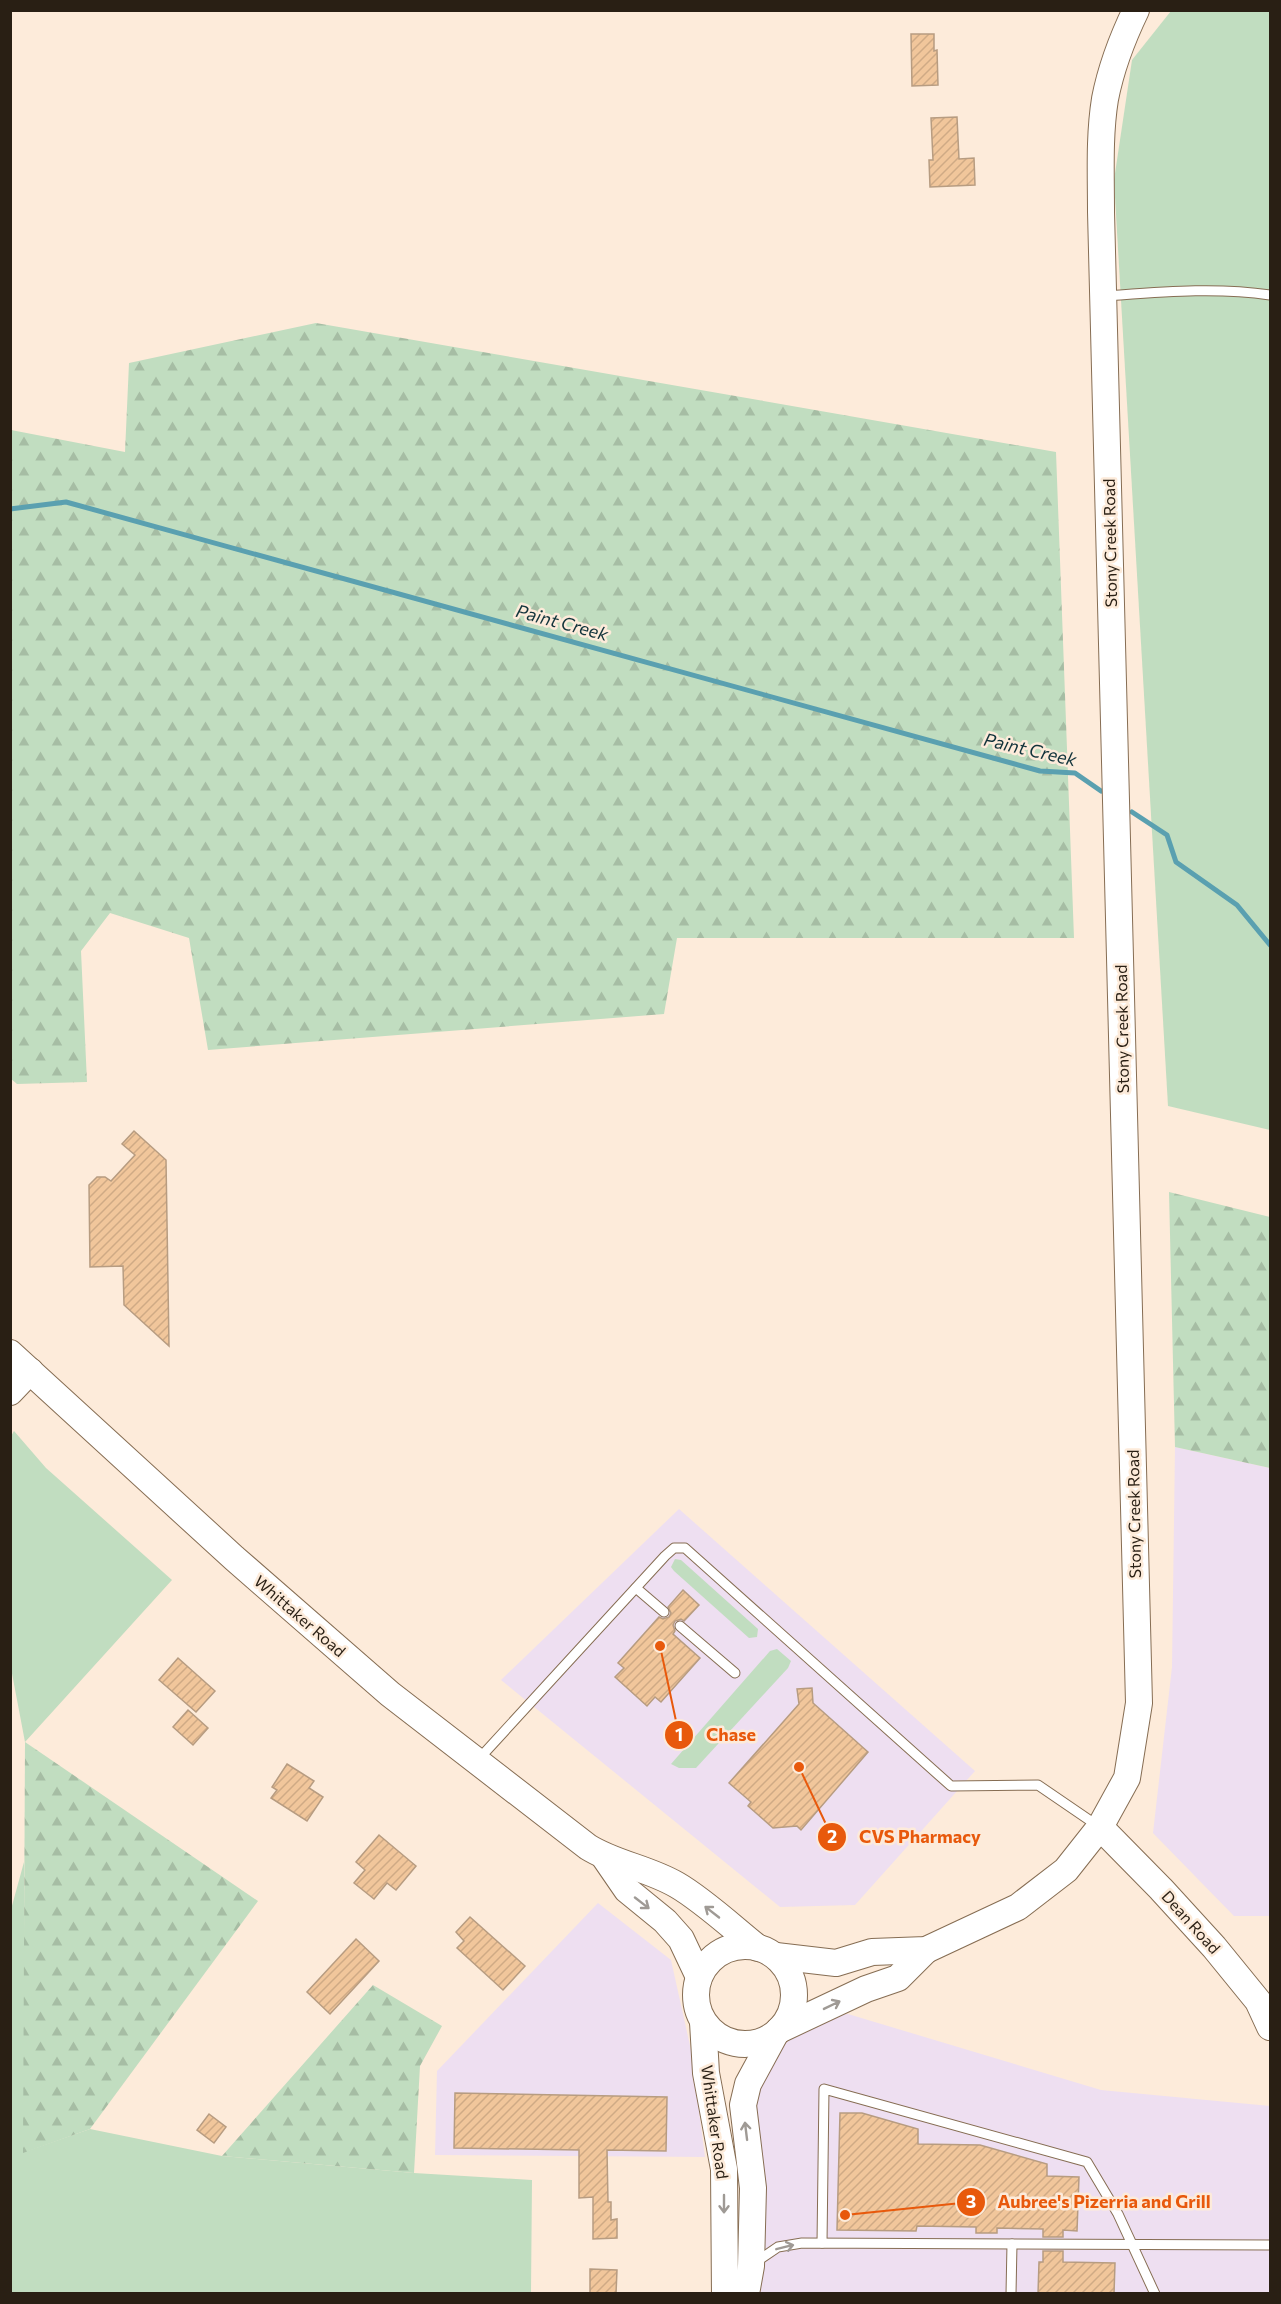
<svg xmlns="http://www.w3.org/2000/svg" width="1281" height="2304" font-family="Commissioner,sans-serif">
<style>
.commercial{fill:#eedff1}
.green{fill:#c1ddc0}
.forest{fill:url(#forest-firs)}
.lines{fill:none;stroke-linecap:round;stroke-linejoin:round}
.stream{stroke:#5aa0b0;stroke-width:5}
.building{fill:url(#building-hatch);stroke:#b79c81;stroke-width:1.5}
.lane-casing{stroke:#866d53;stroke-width:11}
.secondary-casing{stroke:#866d53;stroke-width:28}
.lane{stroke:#fff;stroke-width:9}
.secondary{stroke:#fff;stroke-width:26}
.oneway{stroke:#9f9a95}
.labels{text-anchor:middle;stroke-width:5;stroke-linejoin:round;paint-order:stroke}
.street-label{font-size:16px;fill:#291f14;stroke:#fdebda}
.water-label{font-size:18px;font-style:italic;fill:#11333b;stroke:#fdebda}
.leader{fill:none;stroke:#e8590c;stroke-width:2}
.callout-dot{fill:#e8590c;stroke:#fdebda;stroke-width:2}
.mark-label{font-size:18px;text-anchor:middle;font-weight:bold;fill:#fff}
.callout-label{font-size:18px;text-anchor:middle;font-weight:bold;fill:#e8590c;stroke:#fdebda;stroke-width:5;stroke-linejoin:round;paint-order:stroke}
</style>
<defs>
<pattern id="forest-firs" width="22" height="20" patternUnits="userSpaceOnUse" patternTransform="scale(1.5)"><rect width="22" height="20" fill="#c1ddc0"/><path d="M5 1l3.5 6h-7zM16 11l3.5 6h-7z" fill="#a6bda4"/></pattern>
<pattern id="building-hatch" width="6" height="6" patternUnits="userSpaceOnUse" patternTransform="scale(1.5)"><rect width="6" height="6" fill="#f1c69b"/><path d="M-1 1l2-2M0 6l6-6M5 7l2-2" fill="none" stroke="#cfaa85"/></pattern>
</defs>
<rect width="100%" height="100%" fill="#fdebda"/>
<g class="commercial">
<polygon points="1175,1447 1270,1468 1270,1916 1234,1916 1153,1833 1172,1667"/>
<polygon points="679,1509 975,1771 855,1905 780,1907 501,1680"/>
<polygon points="598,1903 671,1960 691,2050 705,2157 435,2155 437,2071"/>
<polygon points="848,2014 1101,2090 1270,2106 1270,2293 756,2293 751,2096 773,2053 818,2017"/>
</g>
<g class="green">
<polygon points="1171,11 1270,11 1270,1130 1168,1106 1114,180 1132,60"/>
<polygon points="14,1431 46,1468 172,1580 25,1742 10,1663 10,1438"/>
<polygon points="675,1559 681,1560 758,1629 757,1637 749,1638 674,1571 671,1567"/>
<polygon points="777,1649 791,1661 788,1668 696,1768 679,1768 671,1764 770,1651"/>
<polygon points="24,1862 27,2151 90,2129 222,2156 414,2173 532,2180 531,2293 11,2294 10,1913"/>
</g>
<g class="forest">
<polygon points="316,323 1056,452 1074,938 677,938 664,1014 208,1050 189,938 110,913 81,951 87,1082 17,1084 10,1078 11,430 125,452 129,363"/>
<polygon points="1169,1192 1270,1217 1270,1468 1175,1447"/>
<polygon points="25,1742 258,1901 90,2129 23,2153"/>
<polygon points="373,1985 442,2026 420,2066 414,2173 222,2156"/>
</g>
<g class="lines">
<g class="stream">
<polyline points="10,509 66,502 1040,771 1075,773 1101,791"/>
<polyline points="1132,812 1167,835 1176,862 1237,905 1270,945"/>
</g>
</g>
<g class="building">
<polygon points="911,34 934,34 934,51 937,50 938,85 912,86"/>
<polygon points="957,117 959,159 974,158 975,185 930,187 929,160 933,160 931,118"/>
<polygon points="134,1131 166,1160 169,1346 124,1305 123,1266 90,1267 89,1185 97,1177 105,1177 111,1181 135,1155 122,1144"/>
<polygon points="683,1590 699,1605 684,1621 681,1619 675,1621 673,1625 675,1631 673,1634 700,1658 661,1702 655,1697 647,1706 615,1677 624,1668 618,1663 659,1617 663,1619 669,1617 671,1613 668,1607"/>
<polygon points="178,1658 215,1691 196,1712 159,1680"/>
<polygon points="812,1688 813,1703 868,1752 801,1830 797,1826 773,1828 748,1806 751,1802 729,1783 799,1704 797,1689"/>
<polygon points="188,1710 208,1728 193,1745 173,1727"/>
<polygon points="287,1764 314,1781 309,1788 323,1797 307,1821 271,1798 277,1790 272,1787"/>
<polygon points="379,1835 416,1866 396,1890 387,1883 374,1899 354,1883 365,1870 356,1862"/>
<polygon points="470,1917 525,1966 503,1990 457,1948 464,1941 456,1932"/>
<polygon points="356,1939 379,1961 330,2014 307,1992"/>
<polygon points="455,2093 667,2097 666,2151 607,2150 608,2202 611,2202 611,2220 617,2219 617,2238 593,2239 593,2197 579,2198 579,2150 454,2148"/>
<polygon points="840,2113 862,2113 918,2129 918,2144 980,2145 1047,2164 1047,2176 1079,2177 1077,2231 1063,2230 1063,2237 1043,2237 1043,2229 997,2228 997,2233 976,2233 976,2227 917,2226 916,2231 837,2230"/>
<polygon points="209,2114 226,2127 214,2143 197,2130"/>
<polygon points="1043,2251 1063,2251 1063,2262 1115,2263 1114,2294 1038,2294 1039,2262 1043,2262"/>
<polygon points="590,2269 617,2270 616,2294 590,2294"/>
</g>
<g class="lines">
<defs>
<g id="lane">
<path d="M1106,296C1162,292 1215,287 1270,295"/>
<polyline points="636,1588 664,1612"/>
<polyline points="680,1626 735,1673"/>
<polyline points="477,1761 665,1556 674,1548 685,1548 951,1786 1038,1785 1098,1826"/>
<polyline points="822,2243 824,2089 1087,2162 1118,2214 1155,2294"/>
<polyline points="756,2262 778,2247 802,2243 1270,2245"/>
<polyline points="1011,2294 1012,2244"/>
</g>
<g id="secondary">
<path d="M10,1353L234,1558L390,1694L588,1847C615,1864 648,1868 677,1885C703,1900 733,1928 758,1948"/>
<polyline points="10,1392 30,1371"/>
<polyline points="1100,1827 1161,1889 1214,1947 1258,2001 1270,2027"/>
<polyline points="605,1858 627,1890 665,1921 681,1939 699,1977"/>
<circle cx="745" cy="1995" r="49"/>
<path d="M776,1956L836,1963L872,1952L926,1950L1018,1907L1066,1870L1100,1827L1127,1778L1139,1703L1101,212C1101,175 1099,136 1105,99C1111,68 1122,39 1136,10"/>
<polyline points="703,2022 706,2073 724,2169 725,2294"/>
<polyline points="779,2030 866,1989 898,1978 926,1950"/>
<polyline points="746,2294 751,2266 753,2188 743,2105 748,2084 774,2036"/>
</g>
</defs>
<use href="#lane" class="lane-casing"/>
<use href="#secondary" class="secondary-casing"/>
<use href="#lane" class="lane"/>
<use href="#secondary" class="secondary"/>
</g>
<defs><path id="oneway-shaft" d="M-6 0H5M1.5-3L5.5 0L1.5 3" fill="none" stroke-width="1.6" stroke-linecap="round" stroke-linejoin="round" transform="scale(1.5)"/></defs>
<g class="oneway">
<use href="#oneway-shaft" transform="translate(642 1903) rotate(38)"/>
<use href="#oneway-shaft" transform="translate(712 1912) rotate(-142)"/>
<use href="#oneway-shaft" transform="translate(832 2005) rotate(-26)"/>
<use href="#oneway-shaft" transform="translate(746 2131) rotate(-97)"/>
<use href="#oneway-shaft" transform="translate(724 2204) rotate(90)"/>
<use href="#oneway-shaft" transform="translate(785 2247) rotate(-14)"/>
</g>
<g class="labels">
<g class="street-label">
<text transform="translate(1110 543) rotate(-91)" y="6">Stony Creek Road</text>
<text transform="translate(1122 1029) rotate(-91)" y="6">Stony Creek Road</text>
<text transform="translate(1134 1514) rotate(-91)" y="6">Stony Creek Road</text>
<text transform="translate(300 1616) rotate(41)" y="6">Whittaker Road</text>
<text transform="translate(1191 1922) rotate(48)" y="6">Dean Road</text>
<text transform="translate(715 2122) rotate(82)" y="6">Whittaker Road</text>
</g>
<g class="water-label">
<text transform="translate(562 623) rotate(15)" y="6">Paint Creek</text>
<text transform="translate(1030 750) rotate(13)" y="6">Paint Creek</text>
</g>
</g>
<path class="leader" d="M660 1646L679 1735M799 1767L832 1837M845 2215L971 2202"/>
<g class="callout-dot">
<circle cx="660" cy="1646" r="6"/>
<circle cx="799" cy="1767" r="6"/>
<circle cx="845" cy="2215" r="6"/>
<circle cx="679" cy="1735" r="15"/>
<circle cx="832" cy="1837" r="15"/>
<circle cx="971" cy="2202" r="15"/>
</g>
<g class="mark-label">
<text x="679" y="1741">1</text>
<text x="832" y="1843">2</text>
<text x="971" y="2208">3</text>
</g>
<g class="callout-label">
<text x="731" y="1741">Chase</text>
<text x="920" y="1843">CVS Pharmacy</text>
<text x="1104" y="2208">Aubree's Pizerria and Grill</text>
</g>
<rect width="1281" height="2304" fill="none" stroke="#291f14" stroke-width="24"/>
</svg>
